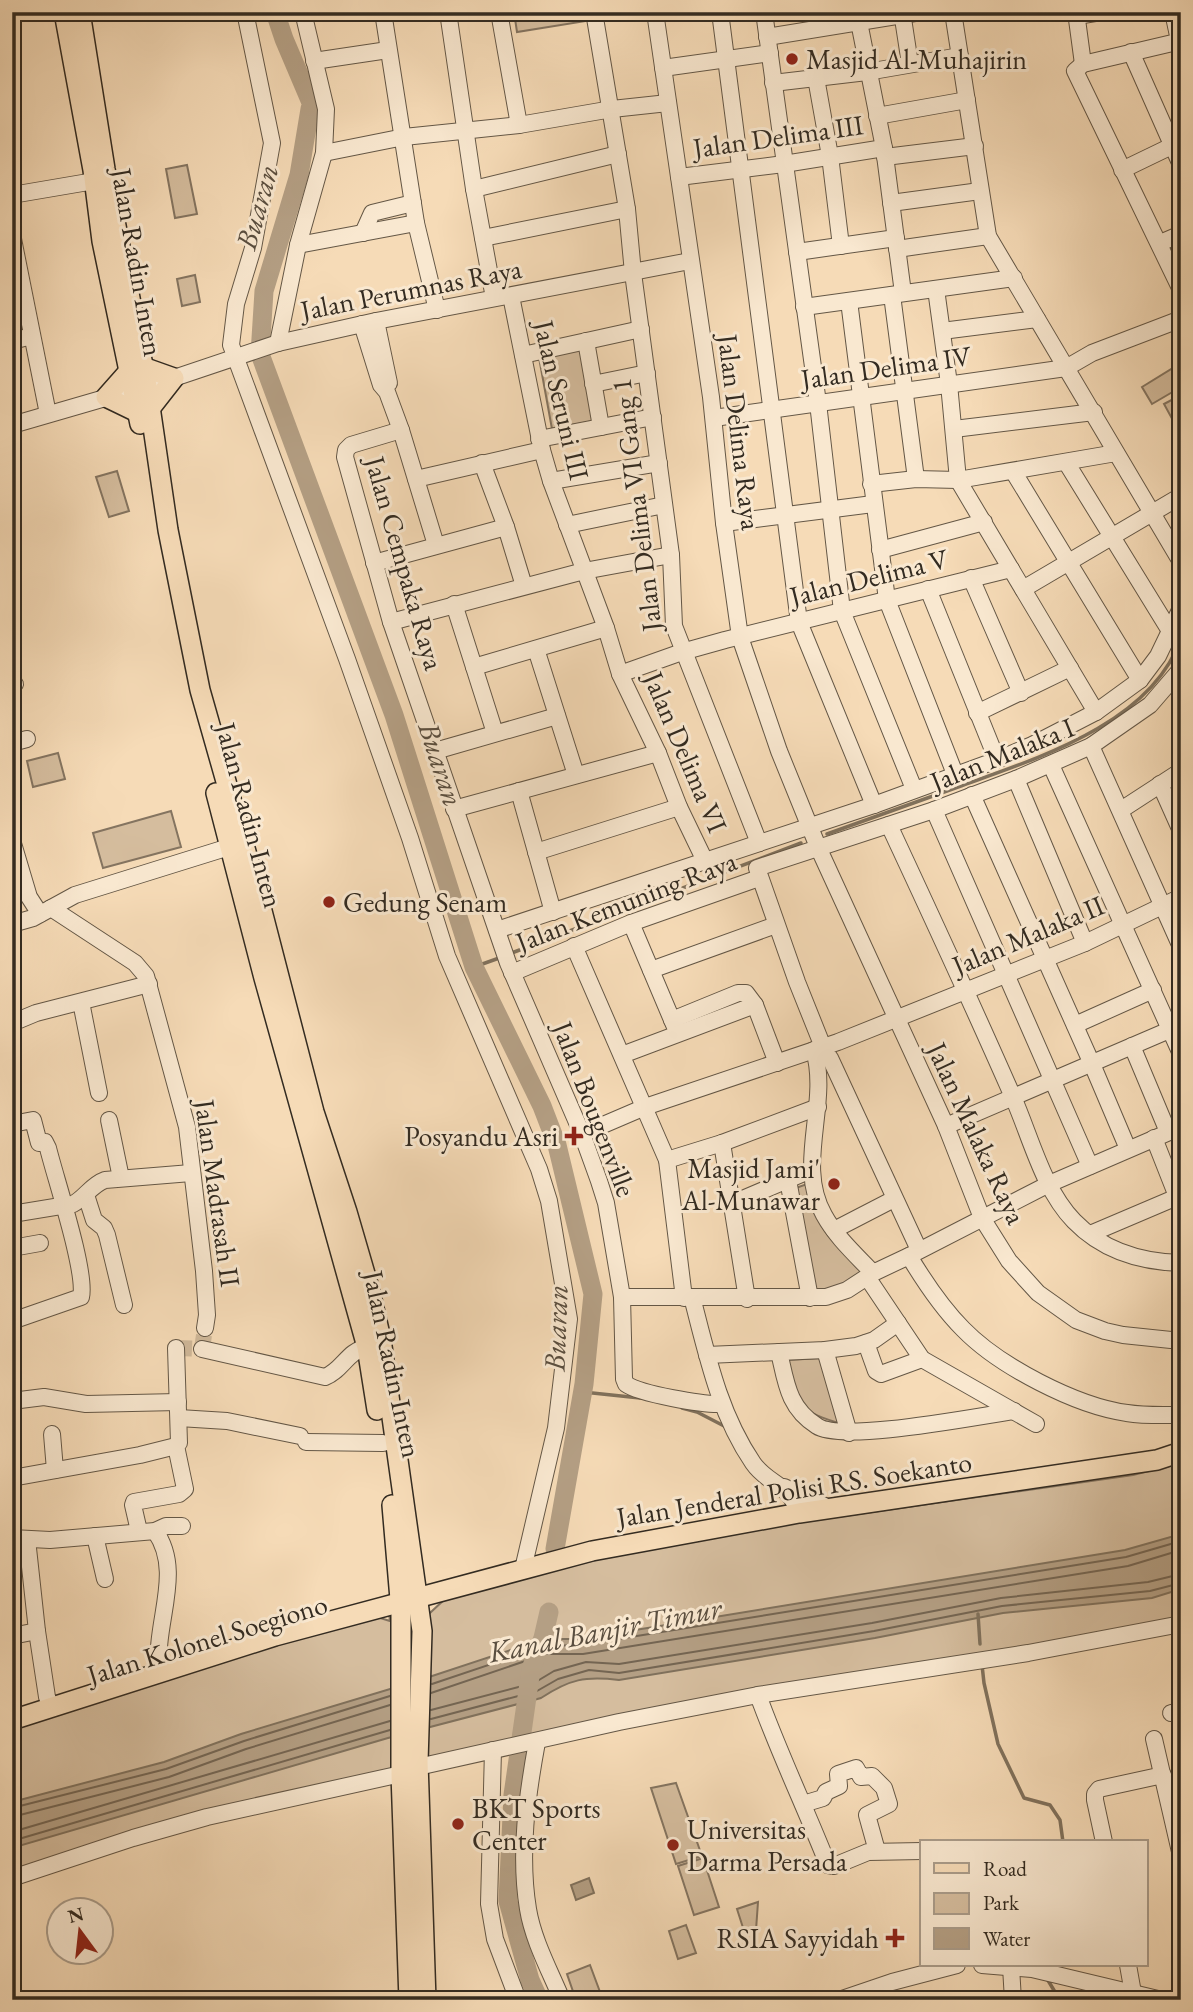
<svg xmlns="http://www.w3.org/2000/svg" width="1193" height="2012" font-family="'EB Garamond',serif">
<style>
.green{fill:#d5bd9e;stroke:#847460;stroke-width:2}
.water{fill:#b49f84;stroke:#80715c;stroke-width:2}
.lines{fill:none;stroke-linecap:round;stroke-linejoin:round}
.shore{stroke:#746552;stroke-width:2}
.stream{stroke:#80715c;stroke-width:3.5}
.river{stroke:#b49f84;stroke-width:19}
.minor-tunnel{stroke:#cfb899;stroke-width:16;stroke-dasharray:16 8;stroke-linecap:butt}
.minor-casing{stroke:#645746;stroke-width:18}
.major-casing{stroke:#332b21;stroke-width:22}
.minor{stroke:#f9e8d0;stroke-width:16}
.major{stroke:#f6dbb7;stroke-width:19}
.poi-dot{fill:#8f2418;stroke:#f9e8d0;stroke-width:2.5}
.labels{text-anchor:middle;stroke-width:6;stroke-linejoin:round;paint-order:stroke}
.poi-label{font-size:28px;fill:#332b21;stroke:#f9e8d0;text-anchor:start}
.street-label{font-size:28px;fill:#332b21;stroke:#f9e8d0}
.water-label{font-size:30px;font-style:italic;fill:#5a4e3f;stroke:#f9e8d0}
</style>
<rect width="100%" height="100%" fill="#f6dbb7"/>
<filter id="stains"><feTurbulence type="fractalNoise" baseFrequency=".00286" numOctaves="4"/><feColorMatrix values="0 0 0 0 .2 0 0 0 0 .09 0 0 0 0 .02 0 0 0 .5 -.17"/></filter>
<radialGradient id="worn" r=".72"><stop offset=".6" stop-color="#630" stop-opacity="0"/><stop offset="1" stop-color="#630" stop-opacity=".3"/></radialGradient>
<g class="green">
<polygon points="514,12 585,12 586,21 517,32"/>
<polygon points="187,165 197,214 175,218 166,169"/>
<polygon points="195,275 200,302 182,306 177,279"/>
<polygon points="583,344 598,420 552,429 538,352"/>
<polygon points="1173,368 1181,382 1181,387 1152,404 1142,387"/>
<polygon points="1181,395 1181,435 1164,404"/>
<polygon points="117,471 129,511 109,517 96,477"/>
<polygon points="58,753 65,779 33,787 27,761"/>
<polygon points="171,811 181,847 103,868 93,833"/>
<polygon points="807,1184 811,1204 866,1273 825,1294 814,1294 793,1189"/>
<path d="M822,1358L842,1424C796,1411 798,1404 787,1360Z"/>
<polygon points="1181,1463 1181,1624 418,1762 422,1625 430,1613 445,1599 614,1555 746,1530 1133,1475"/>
<polygon points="401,1611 401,1774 207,1817 12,1880 12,1728 249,1653 377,1617 390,1621 389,1614"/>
<polygon points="676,1783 702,1856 676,1864 651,1788"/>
<polygon points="703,1858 719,1907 694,1915 678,1866"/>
<polygon points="758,1902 756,1930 745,1934 737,1909"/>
<polygon points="686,1925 696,1953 678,1959 669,1931"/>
<polygon points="590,1965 603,2000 576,2000 567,1974"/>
</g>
<g class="water">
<path d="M1181,1534V1589L1152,1598L1003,1613L875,1638L619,1680C585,1676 570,1679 541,1698L388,1738L12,1848V1802L164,1762L241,1734L420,1680L544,1639H580L1125,1550Z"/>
<polygon points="589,1878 594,1893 576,1900 571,1885"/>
</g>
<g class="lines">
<g class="shore">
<polyline points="432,1684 545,1646 581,1645 1126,1557 1181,1541"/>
<polyline points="431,1693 546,1654 583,1654 1128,1566 1181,1550"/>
<polyline points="431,1710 534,1683 554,1671 586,1662 619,1664 872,1623 1001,1598 1148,1582 1181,1574"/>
<polyline points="431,1719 537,1691 558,1679 589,1670 619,1673 874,1631 1002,1606 1150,1591 1181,1583"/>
<polyline points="12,1808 166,1769 244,1741 390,1696"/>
<polyline points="12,1817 169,1777 246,1749 390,1705"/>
<polyline points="12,1832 390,1721"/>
<polyline points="12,1841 390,1730"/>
</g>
<g class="stream">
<path d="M827,834C871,818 914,803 958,787C1035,759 1152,724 1181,638"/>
<polyline points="509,954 801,843"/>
<polyline points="474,967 502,957"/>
<polyline points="583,1392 640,1398"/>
<polyline points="682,1408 697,1412 726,1427"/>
<polyline points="978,1614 980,1644"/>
<polyline points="982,1665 984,1683 998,1744 1024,1798 1050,1805 1060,1820 1063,1842"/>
<polyline points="1046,1977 1055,1992 1084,2000"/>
</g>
<g class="river">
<polyline points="275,12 284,39 315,112 310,109 299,175 264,291 260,354 394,715 474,967 542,1106 557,1145 593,1294 584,1384 555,1549"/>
<polyline points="539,2000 530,1980 508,1901 513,1795 531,1669 543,1638 549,1612"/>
</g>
<polyline class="minor-tunnel" points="176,1348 202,1349 205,1328"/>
<defs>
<g id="minor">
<polyline points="245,12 272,143 253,248 236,304 231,345 347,659 410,838 447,956 539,1169 549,1201 569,1319 556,1428 523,1569"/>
<polyline points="383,12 416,223 437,310"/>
<polyline points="448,12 474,189 494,298"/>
<polyline points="499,12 519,125"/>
<polyline points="594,12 627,209 633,273 671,555 674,626 759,843"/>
<polyline points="655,12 711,397 724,523 740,637 779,751 818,847 946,1126 982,1218 1009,1261 1038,1293 1076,1320 1105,1331 1123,1335 1171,1340 1181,1339"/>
<polyline points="720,12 799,622 874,805"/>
<polyline points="764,12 818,403 842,611 914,789"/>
<polyline points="857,12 884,148 903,293"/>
<polyline points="902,12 910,64"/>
<polyline points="953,12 988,236 1181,562"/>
<polyline points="1076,12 1083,64"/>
<polyline points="1173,12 1181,50"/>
<polyline points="1077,16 1101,12"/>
<polyline points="767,37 921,12"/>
<polyline points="1181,41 1083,64 1075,71 1181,290"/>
<polyline points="1131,52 1181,165"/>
<polyline points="314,61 388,50"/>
<polyline points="663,68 770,53"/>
<polyline points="816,78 830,156 841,246"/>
<polyline points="773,83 867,72 960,56"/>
<polyline points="877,116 967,100"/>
<polyline points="324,153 404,137 519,125 612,109 668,103"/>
<polyline points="885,157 975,146"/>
<polyline points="1122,170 1180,142"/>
<polyline points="679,177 784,164 884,148"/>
<polyline points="474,189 618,154"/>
<polyline points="12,195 106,179"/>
<polyline points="891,203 980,191"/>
<polyline points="363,233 372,213 413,203"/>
<polyline points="12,234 48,414"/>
<polyline points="483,238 627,209"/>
<polyline points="1160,243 1181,234"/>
<polyline points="298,245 416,223"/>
<polyline points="897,249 988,236"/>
<polyline points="797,252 896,238"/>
<polyline points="936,289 949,384 958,480 1096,712"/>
<polyline points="892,295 916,479"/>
<polyline points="511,296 542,450 551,481 606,628 620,674 658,753 679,807 705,861"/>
<polyline points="849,301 887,600 955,774"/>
<polyline points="804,307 1014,278"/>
<polyline points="376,321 389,383"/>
<polyline points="362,324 381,385 387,392 401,430 436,545"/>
<polyline points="942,331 1037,319"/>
<polyline points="12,341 32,336"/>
<polyline points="586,341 601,427"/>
<polyline points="278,343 298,245 324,153 326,109 303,12"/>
<polyline points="523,355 641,329"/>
<polyline points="593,384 647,373"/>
<polyline points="714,418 1066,368 1092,353 1181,319"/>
<polyline points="12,425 174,378 278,343 376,321 690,261"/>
<polyline points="954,429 1094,412"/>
<path d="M401,430L351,445L346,450L345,457L391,622L508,963L582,1134L599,1181L606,1203L622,1297L624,1379L626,1384C640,1394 704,1405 721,1404"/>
<polyline points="539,439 653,417"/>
<polyline points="1066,462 1170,631"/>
<polyline points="482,463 506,527 524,586"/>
<polyline points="1013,471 1140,680"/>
<polyline points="416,479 542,450"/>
<polyline points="551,481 659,463"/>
<polyline points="871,484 916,479 958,480 1116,453"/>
<polyline points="724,523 873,504"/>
<polyline points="567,525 664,505"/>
<polyline points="880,550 984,522"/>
<polyline points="374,563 506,527"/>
<polyline points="971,578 1021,693"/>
<polyline points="928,589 997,760"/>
<polyline points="1023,589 1181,496"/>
<polyline points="454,604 495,733"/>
<polyline points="391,622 584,571 671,555"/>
<polyline points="536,649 576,775"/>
<polyline points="474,667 606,628"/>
<polyline points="620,674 682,652 725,640 1011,569"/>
<polyline points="12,685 15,684"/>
<polyline points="977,713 1070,668"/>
<polyline points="12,743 27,739"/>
<polyline points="1091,746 1181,947"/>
<polyline points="435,751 557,716"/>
<polyline points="1051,765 1181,1054"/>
<polyline points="1016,779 1085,943"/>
<polyline points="1160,784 1181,831"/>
<polyline points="519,791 553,912"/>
<polyline points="972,795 1092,1064 1128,1149"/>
<polyline points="454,809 658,753"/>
<polyline points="934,810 1090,1166"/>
<polyline points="1121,810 1181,771"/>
<path d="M889,825C931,915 973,1006 1013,1097C1031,1138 1043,1189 1074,1221C1102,1250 1141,1262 1181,1263"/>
<polyline points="12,840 29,897 40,914"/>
<polyline points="536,852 679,807"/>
<polyline points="51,908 135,963 146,976 187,1127 204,1271 207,1315 205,1328"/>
<polyline points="631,923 675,1027"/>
<polyline points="12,924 33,918 75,895 229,847"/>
<polyline points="497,930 874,805 997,760 1032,745 1096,712 1140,680 1158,656 1181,608"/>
<polyline points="574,946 667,1160 684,1298"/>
<polyline points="651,970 776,925"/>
<polyline points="512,973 631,923 759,878"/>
<polyline points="81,1002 99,1093"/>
<polyline points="672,1020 738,993 746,993 755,1005 777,1063"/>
<polyline points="12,1023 36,1013 149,984"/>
<polyline points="1075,1025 1153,990"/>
<polyline points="1132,1046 1168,1132"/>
<polyline points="823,1047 797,982 757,868 934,810 1016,779 1091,746 1150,705 1181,669"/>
<path d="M814,1050C830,1104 795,1165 824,1215C836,1237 856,1255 873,1273L909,1256C924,1281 942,1308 963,1329C999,1366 1076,1406 1127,1413C1145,1416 1163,1415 1181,1415"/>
<polyline points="622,1055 755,1005"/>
<polyline points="830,1058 919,1250"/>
<polyline points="109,1120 121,1178"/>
<path d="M12,1124L33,1120L39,1143L45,1142L48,1148C55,1177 87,1273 81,1297L12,1321"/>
<polyline points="946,1126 1181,1025"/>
<polyline points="582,1134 645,1107 838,1042 1085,943 1181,897"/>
<polyline points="1154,1138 1180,1204"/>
<polyline points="722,1143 747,1299"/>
<polyline points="667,1160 722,1143 818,1107"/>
<polyline points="788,1180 810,1298"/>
<polyline points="86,1195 94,1220 104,1228 107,1235 124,1305"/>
<polyline points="733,1203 811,1170"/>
<path d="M12,1214L73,1204C85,1198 91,1185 105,1180L191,1173"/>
<polyline points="834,1230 894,1199"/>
<polyline points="1090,1234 1177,1197"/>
<polyline points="12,1248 40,1243"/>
<polyline points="909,1256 1049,1184 1181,1127"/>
<polyline points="867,1277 922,1359 1036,1424"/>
<polyline points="622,1297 826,1297 847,1290 873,1273"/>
<path d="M692,1297C707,1355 719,1413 753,1463C768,1485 788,1482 799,1513"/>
<polyline points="866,1343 876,1371 881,1374 922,1359"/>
<path d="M202,1349L325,1377C343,1370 347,1351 367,1347"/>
<polyline points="825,1350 849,1433"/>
<path d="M779,1352C786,1382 788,1408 817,1426C842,1443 978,1416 1014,1411"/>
<polyline points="707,1355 825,1350 856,1346 874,1340 898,1323"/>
<polyline points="12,1401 44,1397 86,1404 178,1402"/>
<polyline points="179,1418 227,1421 300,1436"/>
<polyline points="52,1434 55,1470"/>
<polyline points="306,1442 383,1443"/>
<polyline points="12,1478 140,1455 176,1446"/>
<polyline points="784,1487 831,1509"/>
<polyline points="139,1531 133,1505 134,1502 179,1494 185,1489 176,1446 179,1443 176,1348"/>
<path d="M155,1531C185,1573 152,1626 160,1672"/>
<polyline points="95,1536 105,1579"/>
<polyline points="12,1538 50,1540 155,1531 166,1526 182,1526"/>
<polyline points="27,1539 37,1631 47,1697 52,1708"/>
<polyline points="12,1636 37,1631"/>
<path d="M758,1695C779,1753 805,1807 828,1865L834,1866L868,1852L922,1851"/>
<polyline points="1171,1713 1181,1711"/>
<polyline points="1154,1739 1181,1856"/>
<path d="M537,1742C527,1796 519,1854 528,1909C533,1940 550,1971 562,2000"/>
<polyline points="493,1750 489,1904 495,1939 518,2000"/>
<polyline points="418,1767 619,1722 758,1695 1028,1653 1181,1624"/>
<polyline points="803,1804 823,1798 826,1792 839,1786 838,1774 856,1768 861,1777 872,1776 884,1788 889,1804 867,1815 877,1851"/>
<polyline points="1104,1842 1095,1800 1095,1794 1099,1789 1163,1775"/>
<polyline points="12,1878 133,1838 207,1817 401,1774"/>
<polyline points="982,1965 1032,1969 1162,2000"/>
<polyline points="1128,1965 1133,1993"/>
<polyline points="1011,1967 1013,2000"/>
<polyline points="839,2000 892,1982 957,1965"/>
</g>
<g id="major">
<polyline points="64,12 93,170 102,241 140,424"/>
<polyline points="80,12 105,169 147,386 168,530 200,690 254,880 314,1112 347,1212 370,1291 381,1339 422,1631 418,1762 426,2000"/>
<polyline points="143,367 174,378 149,410"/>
<polyline points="129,371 106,397 137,412"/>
<polyline points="216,793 264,978 367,1347 377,1410"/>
<polyline points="392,1505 401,1611 401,1774 409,2000"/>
<polyline points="12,1720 275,1636 592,1551 799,1513 1157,1460 1181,1452"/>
</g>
</defs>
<use href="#minor" class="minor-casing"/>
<use href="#major" class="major-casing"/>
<use href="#minor" class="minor"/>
<use href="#major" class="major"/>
</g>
<g class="poi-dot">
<circle cx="792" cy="59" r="7"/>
<circle cx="329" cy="902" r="7"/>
<path d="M570.5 1125.5h7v7h7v7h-7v7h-7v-7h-7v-7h7z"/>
<circle cx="834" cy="1184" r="7"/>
<circle cx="458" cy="1824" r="7"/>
<circle cx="673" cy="1845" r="7"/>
<path d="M891.5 1927.5h7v7h7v7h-7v7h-7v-7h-7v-7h7z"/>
</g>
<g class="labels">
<g class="poi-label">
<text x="806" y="69">Masjid Al-Muhajirin</text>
<text x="343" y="912">Gedung Senam</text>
<text x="558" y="1146" text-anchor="end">Posyandu Asri</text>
<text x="820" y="1178" text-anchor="end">Masjid Jami'<tspan x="820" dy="32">Al-Munawar</tspan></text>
<text x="472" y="1818">BKT Sports<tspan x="472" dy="32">Center</tspan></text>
<text x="687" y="1839">Universitas<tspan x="687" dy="32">Darma Persada</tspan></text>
<text x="879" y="1948" text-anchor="end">RSIA Sayyidah</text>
</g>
<g class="street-label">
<text transform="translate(778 136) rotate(-8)" y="10">Jalan Delima III</text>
<text transform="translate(138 262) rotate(80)" y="10">Jalan Radin Inten</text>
<text transform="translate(411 289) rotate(-11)" y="10">Jalan Perumnas Raya</text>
<text transform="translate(886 367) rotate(-8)" y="10">Jalan Delima IV</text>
<text transform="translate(562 400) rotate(77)" y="10">Jalan Seruni III</text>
<text transform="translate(740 432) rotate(83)" y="10">Jalan Delima Raya</text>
<text transform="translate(636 505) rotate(-97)" y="10">Jalan Delima VI Gang 1</text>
<text transform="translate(405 563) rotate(74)" y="10">Jalan Cempaka Raya</text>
<text transform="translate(869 577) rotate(-14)" y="10">Jalan Delima V</text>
<text transform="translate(686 752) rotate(67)" y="10">Jalan Delima VI</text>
<text transform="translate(1002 754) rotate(-22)" y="10">Jalan Malaka I</text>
<text transform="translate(250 815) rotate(75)" y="10">Jalan Radin Inten</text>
<text transform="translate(626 901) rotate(-21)" y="10">Jalan Kemuning Raya</text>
<text transform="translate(1028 935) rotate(-23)" y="10">Jalan Malaka II</text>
<text transform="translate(595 1109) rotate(69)" y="10">Jalan Bougenville</text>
<text transform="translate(977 1133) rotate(65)" y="10">Jalan Malaka Raya</text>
<text transform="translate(218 1193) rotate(82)" y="10">Jalan Madrasah II</text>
<text transform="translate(393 1364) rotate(78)" y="10">Jalan Radin Inten</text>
<text transform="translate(794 1489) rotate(-9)" y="10">Jalan Jenderal Polisi RS. Soekanto</text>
<text transform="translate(207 1639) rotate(-17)" y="10">Jalan Kolonel Soegiono</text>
</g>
<g class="water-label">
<text transform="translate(257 207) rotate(-74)" y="10">Buaran</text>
<text transform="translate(441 764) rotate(72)" y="10">Buaran</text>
<text transform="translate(556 1328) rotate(-88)" y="10">Buaran</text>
<text transform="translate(605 1630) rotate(-11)" y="10">Kanal Banjir Timur</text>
</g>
</g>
<rect width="1193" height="2012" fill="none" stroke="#f6dbb7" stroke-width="42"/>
<rect x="14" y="14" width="1165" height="1984" fill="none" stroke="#332b21" stroke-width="3.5"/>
<rect x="21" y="21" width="1151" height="1970" fill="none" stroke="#332b21" stroke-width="2"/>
<rect x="920" y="1840" width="228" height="126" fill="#f9e8d0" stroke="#aa9c8a" stroke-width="2"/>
<rect x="934" y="1863" width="35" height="10" fill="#f6dbb7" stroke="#aa9c8a" stroke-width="2"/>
<text x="983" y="1876" font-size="21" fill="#332b21">Road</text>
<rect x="934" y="1893" width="35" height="21" fill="#d5bd9e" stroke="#aa9c8a" stroke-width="2"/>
<text x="983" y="1910" font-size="21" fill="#332b21">Park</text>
<rect x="934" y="1928" width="35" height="21" fill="#b49f84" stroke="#aa9c8a" stroke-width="2"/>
<text x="983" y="1946" font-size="21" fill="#332b21">Water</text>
<g transform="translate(80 1931) rotate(345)"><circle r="33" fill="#f9e8d0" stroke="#aa9c8a" stroke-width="2"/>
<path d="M0-5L12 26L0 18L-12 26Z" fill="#8f2418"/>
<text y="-10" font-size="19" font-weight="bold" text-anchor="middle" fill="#332b21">N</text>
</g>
<rect width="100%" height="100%" filter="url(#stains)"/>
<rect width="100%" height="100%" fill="url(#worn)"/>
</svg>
